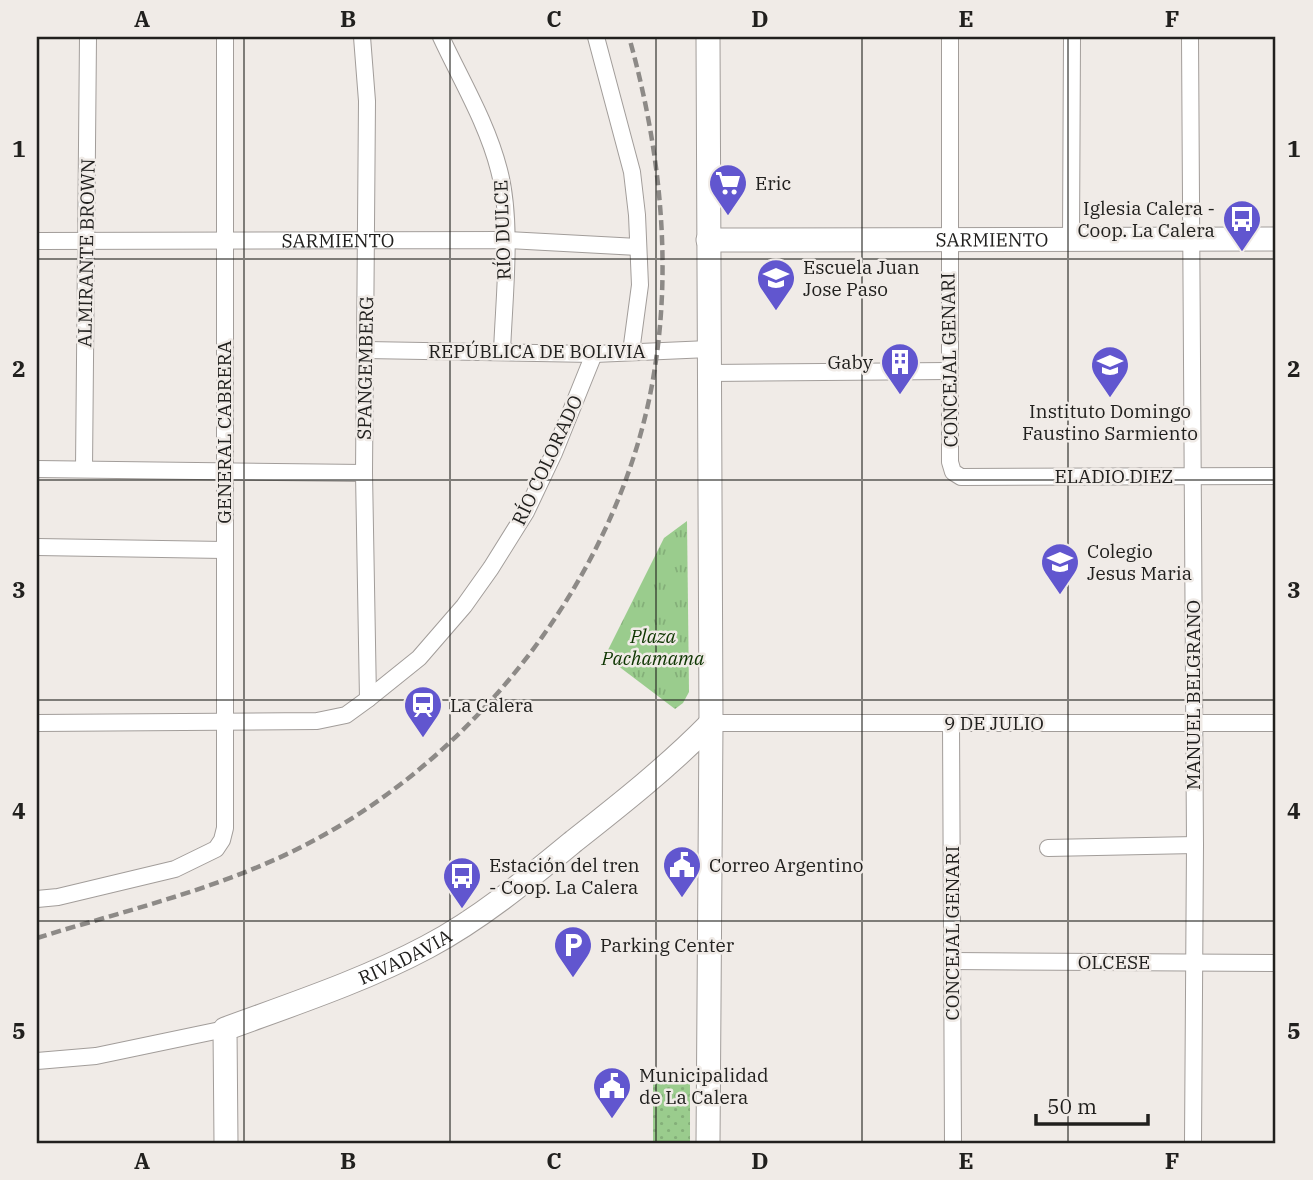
<svg xmlns="http://www.w3.org/2000/svg" width="1313" height="1180" font-family="'IBM Plex Serif',serif">
<style>
.grass{fill:url(#grass-dots)}
.park{fill:url(#park-tufts)}
.lines{fill:none;stroke-linecap:round;stroke-linejoin:round}
.street-casing{stroke:#a29d9a;stroke-width:18}
.secondary-casing{stroke:#a29d9a;stroke-width:25}
.street{stroke:#fff;stroke-width:16}
.secondary{stroke:#fff;stroke-width:23}
.rail{stroke:#8d8a87;stroke-width:4.5;stroke-dasharray:10 5;stroke-linecap:butt}
.grid{fill:none;stroke:#21201e;stroke-width:2;stroke-opacity:0.55}
.labels{text-anchor:middle;stroke-width:5;stroke-linejoin:round;paint-order:stroke}
.poi-label{font-size:19px;fill:#21201e;stroke:#f0ebe7;text-anchor:start}
.street-label{font-size:19px;fill:#21201e;stroke:#f0ebe7}
.park-label{font-size:19px;font-style:italic;fill:#0d3500;stroke:#f0ebe7}
.neatline{fill:none;stroke:#21201e;stroke-width:2.5}
.grid-label{font-size:23px;text-anchor:middle;font-weight:bold;fill:#21201e}
</style>
<defs>
<pattern id="grass-dots" width="8" height="8" patternUnits="userSpaceOnUse" patternTransform="scale(1.75)"><rect width="8" height="8" fill="#9acc8d"/><path d="M2 2h.1M6 6h.1" fill="none" stroke="#84af79" stroke-width="1.8" stroke-linecap="round"/></pattern>
<pattern id="park-tufts" width="24" height="20" patternUnits="userSpaceOnUse" patternTransform="scale(1.75)"><rect width="24" height="20" fill="#9acc8d"/><path d="M3 7l-1-3M5 7V3M7 7l1-3M15 17l-1-3M17 17v-4M19 17l1-3" fill="none" stroke="#84af79"/></pattern>
</defs>
<rect width="100%" height="100%" fill="#f0ebe7"/>
<rect class="grass" x="653" y="1081" width="37" height="62"/>
<polygon class="park" points="687,521 689,692 683,703 675,709 605,656 664,538"/>
<g class="lines">
<defs>
<g id="street">
<polyline points="362,37 367,101 364,473 368,699"/>
<path d="M441,37C461,80 487,123 499,170C513,223 504,296 502,352"/>
<polyline points="596,37 632,172 637,215 640,285 631,352"/>
<polyline points="950,37 950,462 953,472 961,477 1276,476"/>
<polyline points="1190,37 1195,845 1193,1143"/>
<polyline points="1071,239 1072,37"/>
<path id="s1" d="M37,241L506,240L638,247"/>
<polyline points="366,350 594,354 709,349"/>
<polyline points="709,373 949,371"/>
<polyline points="37,469 364,473"/>
<polyline points="84,469 88,37"/>
<polyline points="37,547 224,550"/>
<polyline points="37,723 317,721 346,715 368,699 419,658 464,606 491,568 526,512 554,453 594,354"/>
<polyline points="711,723 1276,723"/>
<polyline points="951,723 953,1143"/>
<polyline points="1048,848 1195,845"/>
<polyline points="37,899 58,897 175,869 216,849 222,840 225,828 225,37"/>
<polyline points="952,961 1276,963"/>
<polyline points="37,1061 96,1056 225,1029"/>
</g>
<g id="secondary">
<path id="s2" d="M708,240L1276,239"/>
<path id="s3" d="M226,1143L225,1029C293,1004 363,981 427,947C480,919 528,879 574,841C621,804 669,766 711,723"/>
<polyline points="708,1143 711,723 708,37"/>
</g>
</defs>
<use href="#street" class="street-casing"/>
<use href="#secondary" class="secondary-casing"/>
<use href="#street" class="street"/>
<use href="#secondary" class="secondary"/>
<path class="rail" d="M37,938C133,908 233,886 322,836C490,743 626,560 655,367C672,258 659,143 629,37"/>
</g>
<path class="grid" d="M244,37V1143M450,37V1143M656,37V1143M862,37V1143M1068,37V1143M37,259H1276M37,480H1276M37,700H1276M37,921H1276"/>
<defs>
<symbol id="supermarket-pin" viewBox="-11 -11 22 30"><path d="M0 17L-7.5 6A9.5 9.5 0 1 1 7.5 6Z" fill="#6156cf" stroke="#f0ebe7"/><path d="M-6-5.5h2.5l.6 2H6L4.5 2H-2.5L-4.4-4H-6ZM-1.5 3.2a1.3 1.3 0 1 0 .1 0ZM3 3.2a1.3 1.3 0 1 0 .1 0Z" fill="#fff"/></symbol>
<symbol id="bus-pin" viewBox="-11 -11 22 30"><path d="M0 17L-7.5 6A9.5 9.5 0 1 1 7.5 6Z" fill="#6156cf" stroke="#f0ebe7"/><path d="M-5-6H5V4H4V6H2V4H-2V6H-4V4H-5ZM-3.5-4V0h7V-4ZM-3.5 1.2v1.5H-2V1.2ZM2 1.2v1.5H3.5V1.2Z" fill="#fff"/></symbol>
<symbol id="school-pin" viewBox="-11 -11 22 30"><path d="M0 17L-7.5 6A9.5 9.5 0 1 1 7.5 6Z" fill="#6156cf" stroke="#f0ebe7"/><path d="M0-5L7-2L0 1L-7-2ZM-4 1L0 2.5L4 1V4Q0 6-4 4Z" fill="#fff"/></symbol>
<symbol id="building-pin" viewBox="-11 -11 22 30"><path d="M0 17L-7.5 6A9.5 9.5 0 1 1 7.5 6Z" fill="#6156cf" stroke="#f0ebe7"/><path d="M-4-6H4V6H1V3H-1V6H-4ZM-2.5-4.3h1.7v1.8h-1.7ZM.8-4.3h1.7v1.8H.8ZM-2.5-1h1.7V.8h-1.7ZM.8-1h1.7V.8H.8Z" fill="#fff"/></symbol>
<symbol id="station-pin" viewBox="-11 -11 22 30"><path d="M0 17L-7.5 6A9.5 9.5 0 1 1 7.5 6Z" fill="#6156cf" stroke="#f0ebe7"/><path d="M-3-6H3Q5-6 5-4V2Q5 4 3 4L4.5 6H3L1.5 4h-3L-3 6H-4.5L-3 4Q-5 4-5 2V-4Q-5-6-3-6ZM-3.5-4v3h7v-3ZM-3.5 1v1.5H-2V1ZM2 1v1.5H3.5V1Z" fill="#fff"/></symbol>
<symbol id="civic-pin" viewBox="-11 -11 22 30"><path d="M0 17L-7.5 6A9.5 9.5 0 1 1 7.5 6Z" fill="#6156cf" stroke="#f0ebe7"/><path d="M-.6-6.5H3V-4.5H.6V-3L4-1V1h2V6H-6V1h2V-1L-.6-3ZM-1.2 2.5V6h2.4V2.5Z" fill="#fff"/></symbol>
<symbol id="parking-pin" viewBox="-11 -11 22 30"><path d="M0 17L-7.5 6A9.5 9.5 0 1 1 7.5 6Z" fill="#6156cf" stroke="#f0ebe7"/><path d="M-3.5-5.5H1a3.5 3.5 0 0 1 0 7H-1V5.5H-3.5ZM-1-3.4V-.6H.8a1.4 1.4 0 0 0 0-2.8Z" fill="#fff"/></symbol>
</defs>
<g fill-rule="evenodd">
<use href="#supermarket-pin" x="706" y="161" width="44" height="60"/>
<use href="#bus-pin" x="1220" y="197" width="44" height="60"/>
<use href="#school-pin" x="754" y="256" width="44" height="60"/>
<use href="#building-pin" x="878" y="340" width="44" height="60"/>
<use href="#school-pin" x="1088" y="343" width="44" height="60"/>
<use href="#school-pin" x="1038" y="540" width="44" height="60"/>
<use href="#station-pin" x="401" y="683" width="44" height="60"/>
<use href="#civic-pin" x="660" y="843" width="44" height="60"/>
<use href="#bus-pin" x="440" y="854" width="44" height="60"/>
<use href="#parking-pin" x="551" y="923" width="44" height="60"/>
<use href="#civic-pin" x="590" y="1064" width="44" height="60"/>
</g>
<g class="labels">
<g class="poi-label">
<text x="755" y="190">Eric</text>
<text x="1215" y="215" text-anchor="end">Iglesia Calera -<tspan x="1215" dy="22">Coop. La Calera</tspan></text>
<text x="803" y="274">Escuela Juan<tspan x="803" dy="22">Jose Paso</tspan></text>
<text x="873" y="369" text-anchor="end">Gaby</text>
<text x="1110" y="418" text-anchor="middle">Instituto Domingo<tspan x="1110" dy="22">Faustino Sarmiento</tspan></text>
<text x="1087" y="558">Colegio<tspan x="1087" dy="22">Jesus Maria</tspan></text>
<text x="450" y="712">La Calera</text>
<text x="489" y="872">Estación del tren<tspan x="489" dy="22">- Coop. La Calera</tspan></text>
<text x="709" y="872">Correo Argentino</text>
<text x="600" y="952">Parking Center</text>
<text x="639" y="1082">Municipalidad<tspan x="639" dy="22">de La Calera</tspan></text>
</g>
<g class="street-label">
<text transform="translate(502 230) rotate(-92)" y="7">RÍO DULCE</text>
<text dy="7" stroke="none"><textPath href="#s1" startOffset="301">SARMIENTO</textPath></text>
<text dy="7" stroke="none"><textPath href="#s2" startOffset="284">SARMIENTO</textPath></text>
<text transform="translate(86 253) rotate(-89)" y="7">ALMIRANTE BROWN</text>
<text x="537" y="358">REPÚBLICA DE BOLIVIA</text>
<text transform="translate(949 360) rotate(-91)" y="7">CONCEJAL GENARI</text>
<text transform="translate(365 368) rotate(-89)" y="7">SPANGEMBERG</text>
<text transform="translate(224 432) rotate(-90)" y="7">GENERAL CABRERA</text>
<text transform="translate(547 460) rotate(-65)" y="7">RÍO COLORADO</text>
<text x="1114" y="483">ELADIO DIEZ</text>
<text transform="translate(1193 695) rotate(-90)" y="7">MANUEL BELGRANO</text>
<text x="994" y="730">9 DE JULIO</text>
<text transform="translate(952 933) rotate(-90)" y="7">CONCEJAL GENARI</text>
<text dy="7" stroke="none"><textPath href="#s3" startOffset="308">RIVADAVIA</textPath></text>
<text x="1114" y="969">OLCESE</text>
</g>
<g class="park-label">
<text x="653" y="643">Plaza<tspan x="653" dy="22">Pachamama</tspan></text>
</g>
</g>
<rect width="1313" height="1180" fill="none" stroke="#f0ebe7" stroke-width="77"/>
<path d="M1036 1114v10h112v-10" fill="none" stroke="#21201e" stroke-width="3.5"/>
<text x="1047" y="1114" font-size="21" fill="#21201e" stroke="#f0ebe7" stroke-width="5" paint-order="stroke">50 m</text>
<rect x="38" y="38" width="1236" height="1104" class="neatline"/>
<g class="grid-label">
<text x="142" y="27">A</text>
<text x="348" y="27">B</text>
<text x="554" y="27">C</text>
<text x="760" y="27">D</text>
<text x="966" y="27">E</text>
<text x="1172" y="27">F</text>
<text x="19" y="157">1</text>
<text x="1294" y="157">1</text>
<text x="19" y="377">2</text>
<text x="1294" y="377">2</text>
<text x="19" y="598">3</text>
<text x="1294" y="598">3</text>
<text x="19" y="819">4</text>
<text x="1294" y="819">4</text>
<text x="19" y="1039">5</text>
<text x="1294" y="1039">5</text>
<text x="142" y="1169">A</text>
<text x="348" y="1169">B</text>
<text x="554" y="1169">C</text>
<text x="760" y="1169">D</text>
<text x="966" y="1169">E</text>
<text x="1172" y="1169">F</text>
</g>
</svg>
